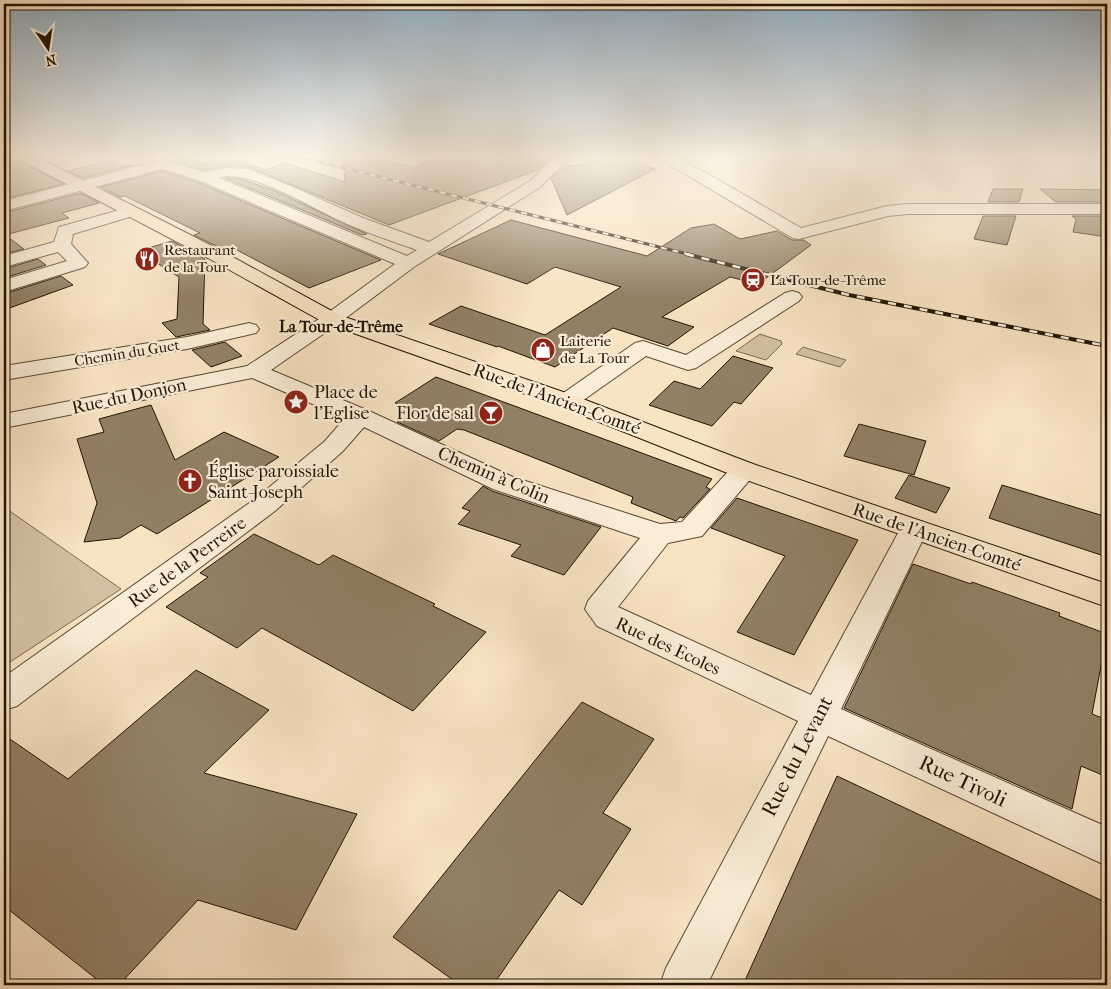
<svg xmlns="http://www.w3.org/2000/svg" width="1111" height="989" font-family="'IM FELL French Canon',serif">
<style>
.green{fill:#d3c0a2;stroke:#7a6a52}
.building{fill:#918066;stroke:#211402}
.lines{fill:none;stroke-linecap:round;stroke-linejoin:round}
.minor-casing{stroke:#574832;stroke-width:2}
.major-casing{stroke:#211402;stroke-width:2}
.minor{fill:#faedd8;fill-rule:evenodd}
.major{fill:#f8e3c3;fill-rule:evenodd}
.rail-far1-casing{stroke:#211402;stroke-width:3}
.rail-casing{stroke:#211402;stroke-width:4}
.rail-far1{stroke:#faedd8;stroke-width:2;stroke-dasharray:6;stroke-linecap:butt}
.rail{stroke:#faedd8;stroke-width:2.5;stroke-dasharray:8;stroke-linecap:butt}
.labels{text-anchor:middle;stroke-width:4.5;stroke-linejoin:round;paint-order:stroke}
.far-poi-label{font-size:15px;fill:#211402;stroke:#faedd8;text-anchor:start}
.far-street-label{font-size:15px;fill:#211402;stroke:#faedd8}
.far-quarter-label{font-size:16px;font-weight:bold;fill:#211402;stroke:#faedd8}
.poi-label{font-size:18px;fill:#211402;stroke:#faedd8;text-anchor:start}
.street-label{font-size:18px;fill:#211402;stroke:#faedd8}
.near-street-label{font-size:21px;fill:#211402;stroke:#faedd8}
</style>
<rect width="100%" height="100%" fill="#f8e3c3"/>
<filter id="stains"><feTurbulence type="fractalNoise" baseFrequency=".004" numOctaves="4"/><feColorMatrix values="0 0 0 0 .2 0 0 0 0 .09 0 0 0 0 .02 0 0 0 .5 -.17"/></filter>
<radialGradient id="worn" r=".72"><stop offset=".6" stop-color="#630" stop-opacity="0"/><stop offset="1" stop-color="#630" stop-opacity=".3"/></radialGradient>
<g class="green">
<polygon points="760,334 781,341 782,344 766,360 736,351"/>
<polygon points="803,347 846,360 840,367 796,354"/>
<polygon points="4,507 121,589 4,666"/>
</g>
<g class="building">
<polygon points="4,157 12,157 63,184 4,199"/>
<polygon points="188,157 202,164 227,157 265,170 285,163 345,182 343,157 372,157 372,159 414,167 440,157 552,157 540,169 389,225 249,167 227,166 204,170 172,161"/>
<polygon points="608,157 623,157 655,169 567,215 551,178 565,165 575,166"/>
<polygon points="111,160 124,166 135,165 83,178 68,171"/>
<polygon points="162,171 197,182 381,260 309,288 235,249 227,251 194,235 200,233 125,196 120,197 101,187"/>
<polygon points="225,178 241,179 273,190 367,234 362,235"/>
<polygon points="993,189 1023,189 1019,202 988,202"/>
<polygon points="1040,189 1107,190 1107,202 1056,202"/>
<polygon points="80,193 99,203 62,213 69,218 5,235 24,249 4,254 4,213"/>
<polygon points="983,216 1016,216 1007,245 974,239"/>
<polygon points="1072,216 1107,216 1107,237 1073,232 1076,219"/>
<polygon points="511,220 647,256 691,228 714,224 740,239 777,231 792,240 804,240 811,245 758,284 730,277 662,317 694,327 668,346 613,328 555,367 498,346 497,347 429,324 461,306 545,335 621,287 555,267 527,284 438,254"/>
<polygon points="172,241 205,259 203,324 210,330 176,337 162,323 177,319 179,277 138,251"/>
<polygon points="38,259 46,265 4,278 4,269"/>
<polygon points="61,276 73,285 4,310 4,294"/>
<polygon points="225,342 242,356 211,367 192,350"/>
<polygon points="733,356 773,368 741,404 734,402 712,426 649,405 674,381 700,389"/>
<polygon points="436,377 712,479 706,487 710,489 683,518 680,517 676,521 631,503 633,497 464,430 457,429 439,441 397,422 414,411 395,403"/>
<polygon points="151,405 175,460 224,432 279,457 157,534 141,525 120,538 84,542 97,503 77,439 104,432 99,419"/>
<polygon points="859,424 926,441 914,475 844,456"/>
<polygon points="909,475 950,488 936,513 895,498"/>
<polygon points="1002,485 1107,517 1107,557 989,518"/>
<polygon points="483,486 492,491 601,527 564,575 511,556 521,545 458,524 470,511 462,508"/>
<polygon points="737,498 858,540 794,655 737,632 785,556 711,528"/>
<polygon points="254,534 319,565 333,555 435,604 433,606 486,632 413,711 262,628 237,648 166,607 208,577 200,573"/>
<polygon points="913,564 971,584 972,582 1060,613 1059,616 1107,634 1092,714 1107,720 1107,777 1081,766 1072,809 844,708"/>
<polygon points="196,670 269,710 204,773 357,814 296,930 198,900 119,985 104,985 4,906 4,735 68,779"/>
<polygon points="582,702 654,739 603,813 631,829 582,905 559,890 493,985 460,985 393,937"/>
<polygon points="837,776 1107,903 1107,985 743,985"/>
</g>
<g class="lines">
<defs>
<g id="minor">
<path d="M555,157H570L540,187L414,267L339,323L271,370L369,411L513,477L660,524L682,522L735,464L744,462L753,464L757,470L753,476L702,536L668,543L618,607L811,695L904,522L914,520L924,522L928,529L841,709L1107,827V866L828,736L707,985H660L666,968L798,721L597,626L585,609L588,601L640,538L493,489L364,427L343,451L275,511L17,706L4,710V677L255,499L325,441L345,418L252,378L4,428V414L247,366L325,315L395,264L198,180L162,169L4,211V201L162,160L204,172L227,168L248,169L293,187L363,218L429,242L530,181ZM227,176C264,176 316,211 352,226C373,235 395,242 417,250L407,256L219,178Z"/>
<polygon points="656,157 675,157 710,175 801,228 887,206 908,204 1107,204 1107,214 908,214 888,216 799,239 793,238"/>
<polygon points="130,207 136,209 138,212 136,215 73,234 71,244 88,263 85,267 4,292 4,280 67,261 58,252 4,267 4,256 54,242 59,227"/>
<polygon points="792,291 799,293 802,297 799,301 696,368 688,370 646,356 575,406 567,408 559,406 555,401 559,396 635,343 643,341 686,355 785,293"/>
<polygon points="249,323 256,325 259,329 256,333 187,349 4,380 4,366 187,337"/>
</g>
<polygon id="major" points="19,157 37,157 220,250 339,315 575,396 753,464 1107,584 1107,607 735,476 559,406 325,323 208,258 21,160"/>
</defs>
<use href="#minor" class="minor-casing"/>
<use href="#major" class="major-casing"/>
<use href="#minor" class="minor"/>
<use href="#major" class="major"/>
<defs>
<polyline id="rail-far1" points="300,157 691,255"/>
<polyline id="rail" points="686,254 849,295 1107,346"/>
</defs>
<use href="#rail-far1" class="rail-far1-casing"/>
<use href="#rail" class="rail-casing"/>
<use href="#rail-far1" class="rail-far1"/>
<use href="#rail" class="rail"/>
</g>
<linearGradient id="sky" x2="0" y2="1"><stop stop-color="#91abbf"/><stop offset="0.53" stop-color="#fcf2e4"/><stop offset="1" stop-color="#fcf2e4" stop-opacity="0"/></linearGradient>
<rect width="1111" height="296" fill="url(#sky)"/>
<defs>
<symbol id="restaurant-disc" viewBox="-11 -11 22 22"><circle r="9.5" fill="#8f2418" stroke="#faedd8"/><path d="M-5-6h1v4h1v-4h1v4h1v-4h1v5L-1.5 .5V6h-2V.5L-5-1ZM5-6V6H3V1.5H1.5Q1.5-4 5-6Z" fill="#fff"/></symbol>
<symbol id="station-disc" viewBox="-11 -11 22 22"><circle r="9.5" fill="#8f2418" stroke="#faedd8"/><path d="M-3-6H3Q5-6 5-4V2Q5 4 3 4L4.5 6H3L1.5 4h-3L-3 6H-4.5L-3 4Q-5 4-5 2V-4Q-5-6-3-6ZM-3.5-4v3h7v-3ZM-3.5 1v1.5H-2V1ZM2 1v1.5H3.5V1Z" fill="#fff"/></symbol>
<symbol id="shop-disc" viewBox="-11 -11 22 22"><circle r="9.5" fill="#8f2418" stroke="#faedd8"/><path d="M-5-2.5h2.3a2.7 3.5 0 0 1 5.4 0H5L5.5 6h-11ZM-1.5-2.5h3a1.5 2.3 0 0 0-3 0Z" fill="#fff"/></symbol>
<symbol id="sight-disc" viewBox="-11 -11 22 22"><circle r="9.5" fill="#8f2418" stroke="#faedd8"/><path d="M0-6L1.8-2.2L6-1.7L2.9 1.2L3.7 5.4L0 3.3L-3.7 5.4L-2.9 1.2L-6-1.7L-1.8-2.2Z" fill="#fff"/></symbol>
<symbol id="bar-disc" viewBox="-11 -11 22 22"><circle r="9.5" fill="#8f2418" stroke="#faedd8"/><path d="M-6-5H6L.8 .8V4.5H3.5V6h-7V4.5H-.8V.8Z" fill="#fff"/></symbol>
<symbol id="church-disc" viewBox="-11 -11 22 22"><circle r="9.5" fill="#8f2418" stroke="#faedd8"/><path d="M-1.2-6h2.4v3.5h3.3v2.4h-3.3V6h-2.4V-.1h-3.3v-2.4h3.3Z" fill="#fff"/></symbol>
</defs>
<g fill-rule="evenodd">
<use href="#restaurant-disc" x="133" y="245" width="28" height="28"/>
<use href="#station-disc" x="739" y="266" width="28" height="28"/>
<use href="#shop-disc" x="529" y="336" width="28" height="28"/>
<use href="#sight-disc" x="282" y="388" width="28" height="28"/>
<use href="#bar-disc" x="477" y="399" width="28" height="28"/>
<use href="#church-disc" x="176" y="467" width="28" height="28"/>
</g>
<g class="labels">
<g class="far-poi-label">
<text x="164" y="255">Restaurant<tspan x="164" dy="17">de la Tour</tspan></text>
<text x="770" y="285">La Tour-de-Trême</text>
<text x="560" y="346">Laiterie<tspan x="560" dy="17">de La Tour</tspan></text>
</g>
<g class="far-street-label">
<text transform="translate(127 353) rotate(-9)" y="5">Chemin du Guet</text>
</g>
<g class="far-quarter-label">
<text x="341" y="332">La Tour-de-Trême</text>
</g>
<g class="poi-label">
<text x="314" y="398">Place de<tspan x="314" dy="21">l'Eglise</tspan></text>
<text x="474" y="419" text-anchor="end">Flor de sal</text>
<text x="208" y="477">Église paroissiale<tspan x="208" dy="21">Saint-Joseph</tspan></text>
</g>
<g class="street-label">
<text transform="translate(129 396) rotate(-12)" y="6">Rue du Donjon</text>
<text transform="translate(557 399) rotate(20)" y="6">Rue de l'Ancien-Comté</text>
<text transform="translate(494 475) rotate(23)" y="6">Chemin à Colin</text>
<text transform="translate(937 537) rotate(19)" y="6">Rue de l'Ancien-Comté</text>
<text transform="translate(187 562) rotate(-36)" y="6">Rue de la Perreire</text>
<text transform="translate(668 646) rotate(25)" y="6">Rue des Ecoles</text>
</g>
<g class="near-street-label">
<text transform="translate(797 756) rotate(-63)" y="7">Rue du Levant</text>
<text transform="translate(963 781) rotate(25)" y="7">Rue Tivoli</text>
</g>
</g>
<rect width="1111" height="989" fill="none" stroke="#f8e3c3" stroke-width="20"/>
<rect x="5" y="5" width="1101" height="979" fill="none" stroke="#211402" stroke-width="2.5"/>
<rect x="10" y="10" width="1091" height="969" fill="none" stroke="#211402"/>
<g transform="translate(48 48) rotate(167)" stroke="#faedd8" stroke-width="4" paint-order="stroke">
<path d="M0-4L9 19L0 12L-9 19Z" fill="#211402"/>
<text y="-8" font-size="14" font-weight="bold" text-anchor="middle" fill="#211402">N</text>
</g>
<rect width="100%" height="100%" filter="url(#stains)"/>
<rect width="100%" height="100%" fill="url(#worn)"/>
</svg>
